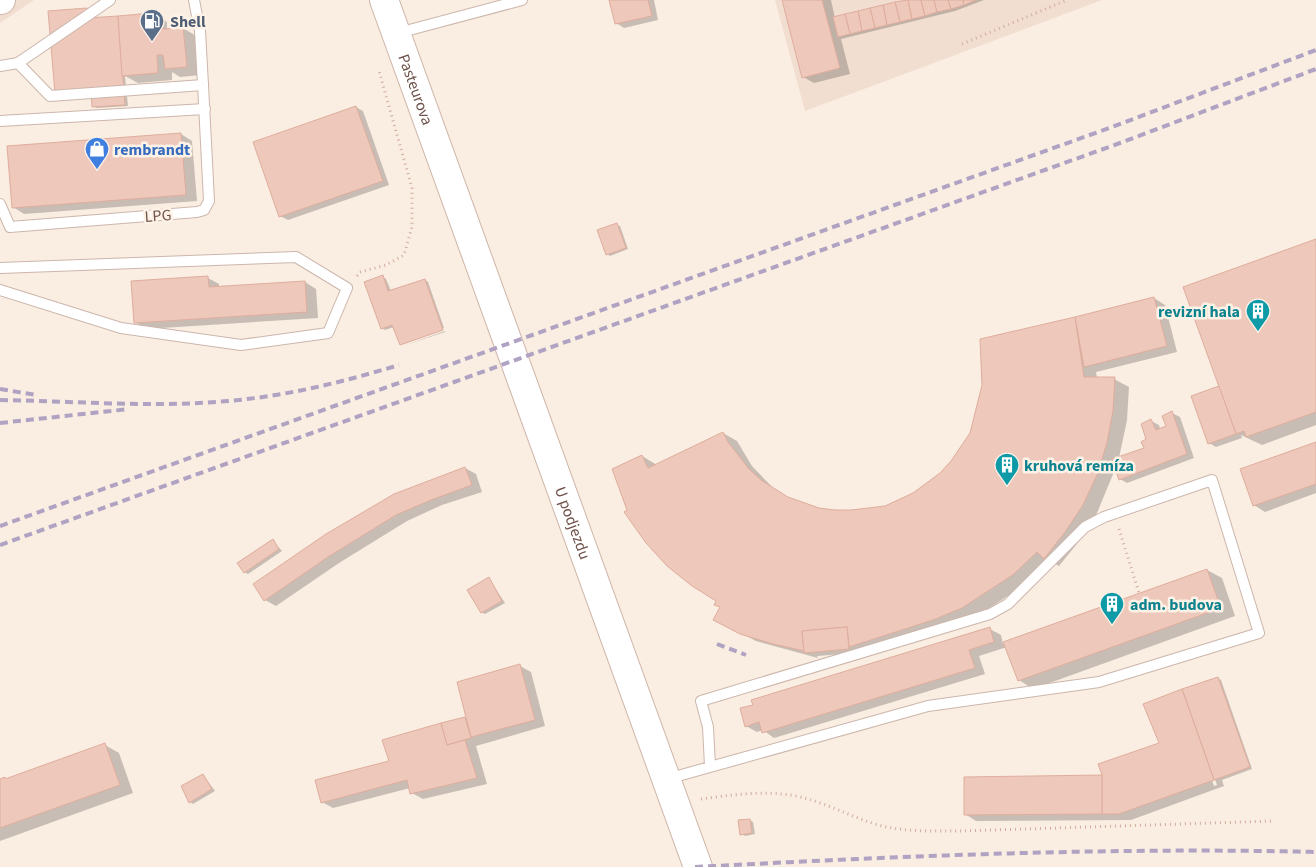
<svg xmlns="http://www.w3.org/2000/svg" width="1316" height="867" font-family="'Source Sans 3',sans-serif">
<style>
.residential{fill:#f1ded0}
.shadow{fill:#0003;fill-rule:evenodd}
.building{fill:#edc8bb;stroke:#dfad9d}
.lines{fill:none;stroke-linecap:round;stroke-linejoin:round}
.lane-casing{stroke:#ccb6ac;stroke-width:12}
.secondary-casing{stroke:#cfb5a9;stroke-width:30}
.path{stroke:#d2ac9f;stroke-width:3;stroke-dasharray:1 4;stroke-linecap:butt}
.lane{stroke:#fff;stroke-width:10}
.secondary{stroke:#fff;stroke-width:28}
.rail{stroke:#afa2c2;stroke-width:4;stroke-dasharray:8 5;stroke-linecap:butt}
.labels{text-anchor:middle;stroke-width:5;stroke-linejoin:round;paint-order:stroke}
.service-label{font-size:16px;font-weight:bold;fill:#4e5e75;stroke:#fef2e7;text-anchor:start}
.street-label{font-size:16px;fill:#6f524a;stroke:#fef2e7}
.shop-label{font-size:16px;font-weight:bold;fill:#366cbe;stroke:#fef2e7;text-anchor:start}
.culture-label{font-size:16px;font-weight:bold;fill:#0d838f;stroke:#fef2e7;text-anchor:start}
</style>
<rect width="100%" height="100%" fill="#faede1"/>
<g class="residential">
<polygon points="0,0 34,0 0,23"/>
<polygon points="775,0 1102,0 805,111"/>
</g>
<g class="shadow">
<polygon points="616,0 654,0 658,20 624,28 616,23"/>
<polygon points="783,0 831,0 835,18 908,0 984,0 955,11 841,39 850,74 814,83 803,77"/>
<polygon points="152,14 167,22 167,30 183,28 198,37 201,75 180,77 172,72 172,80 138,83 125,76 128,106 97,108 93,106 91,19"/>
<polygon points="356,107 363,111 389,185 288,220 280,216"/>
<polygon points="181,134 192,141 197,201 24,214 13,207 9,147"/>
<polygon points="617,225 620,226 628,249 610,256 607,254"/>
<polygon points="1316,240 1316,425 1262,445 1241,435 1242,438 1216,447 1209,443 1221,387"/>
<polygon points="383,277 386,279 391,291 425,280 428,282 444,328 401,344 394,327 385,330 382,328"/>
<polygon points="208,278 219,284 219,287 305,282 316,289 318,318 146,329 135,322"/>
<polygon points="1154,298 1165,305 1177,352 1096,372 1097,378 1114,379 1129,387 1127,420 1119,458 1145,449 1151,421 1159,425 1160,429 1168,426 1172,413 1180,417 1194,458 1127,483 1120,479 1116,467 1097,513 1080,540 1059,566 1050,561 1029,582 977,616 856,653 817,656 818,658 756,641 729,627 717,601 629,510 642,456 657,465 723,433 737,441 752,466 775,490 791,500 819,509 851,512 885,507 914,494 941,474 1075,318"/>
<polygon points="445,331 445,332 403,346"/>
<polygon points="1316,443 1316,493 1265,512 1254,505"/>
<polygon points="465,468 476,474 482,492 442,505 407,521 339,563 276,606 265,600 394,495"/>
<polygon points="273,541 282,551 248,574 244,572"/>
<polygon points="1207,570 1222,578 1235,616 1033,689 1019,680 1007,647 979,656 985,674 774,738 763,730 757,732 746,726 990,629 1001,635 1003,644"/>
<polygon points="489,579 505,603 485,614 481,612"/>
<polygon points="520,666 531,672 545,726 476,746 487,784 423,799 412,793 410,788 333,808 322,802 390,761 384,740 467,718"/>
<path d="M1218,678L1221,680L1252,769L1222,780L1224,786L1131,820L976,821L965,814V778L1103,777L1100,765L1161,743L1145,704ZM1184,698H1186L1217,785L1214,786Z"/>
<polygon points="105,745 119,753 133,793 0,841 0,780 7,780"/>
<polygon points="203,775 215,791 193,804 190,802"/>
<polygon points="750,820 753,822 755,834 745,836 742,834"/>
</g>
<g class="building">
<polygon points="609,0 648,0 652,16 615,24"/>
<polygon points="782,0 822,0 840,68 802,78"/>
<polygon points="908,0 912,19 900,22 895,2"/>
<polygon points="908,0 921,0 925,16 912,19"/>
<polygon points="921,0 934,0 937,12 925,16"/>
<polygon points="934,0 948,0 951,9 937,12"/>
<polygon points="948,0 963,0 964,5 951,9"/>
<polygon points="963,0 976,0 964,5"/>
<polygon points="895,2 900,22 887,25 883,5"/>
<polygon points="883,5 887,25 875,28 870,8"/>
<polygon points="87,8 88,18 118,16 125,105 92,107 91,90 55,93 48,11"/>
<polygon points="870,8 875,28 862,31 858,11"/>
<polygon points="858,11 862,31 850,34 845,14"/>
<polygon points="152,13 154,30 183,27 187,67 165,69 163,55 157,55 158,73 122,76 118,16"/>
<polygon points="845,14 850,34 838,37 833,17"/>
<polygon points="356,106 383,181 279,217 253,142"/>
<polygon points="181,133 186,195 12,208 7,146"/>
<polygon points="617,223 626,248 606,255 597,230"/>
<polygon points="1316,239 1316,412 1246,437 1244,431 1236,434 1183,287"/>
<polygon points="383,275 388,291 425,279 443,330 400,345 392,325 381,329 364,282"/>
<polygon points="208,276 209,287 305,281 307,312 134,323 131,281"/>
<polygon points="1154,297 1167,346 1084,367 1075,317"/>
<polygon points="1075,317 1084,377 1115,377 1113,411 1107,443 1097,475 1083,505 1065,532 1044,559 1037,552 1014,574 962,608 933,620 849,647 847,627 802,631 804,651 773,644 740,634 713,620 720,607 714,605 716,601 692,586 667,566 646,543 624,512 627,510 612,469 642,455 648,468 723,432 728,442 749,469 761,480 788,497 819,508 835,510 851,510 885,506 913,493 940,473 951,461 970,433 982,385 980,339"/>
<polygon points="1219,386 1236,434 1208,444 1191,396"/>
<polygon points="1172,411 1187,454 1119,480 1112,459 1144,448 1141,442 1146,439 1141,424 1151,419 1156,430 1166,426 1162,416"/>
<polygon points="1316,442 1316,484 1253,506 1240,469"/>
<polygon points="465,467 472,485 431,500 396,515 328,557 264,601 253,584 326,534 394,494"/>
<polygon points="273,539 279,549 244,573 237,563"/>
<polygon points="1207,569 1221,608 1018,681 1003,642"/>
<polygon points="489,577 502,601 481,613 467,590"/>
<polygon points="847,627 849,649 804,653 802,631"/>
<polygon points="990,627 994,642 969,650 975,668 762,733 759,722 745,727 740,708 753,705 751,700"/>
<polygon points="520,664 535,720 471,737 457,682"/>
<polygon points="1218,677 1250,767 1214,780 1182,689"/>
<polygon points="1182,689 1214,780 1119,814 1102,814 1102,775 1098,764 1159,743 1143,704"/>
<polygon points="465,717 471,738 447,745 441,723"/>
<polygon points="441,723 447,745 465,740 477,778 410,794 407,780 321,803 315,780 389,761 382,740"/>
<polygon points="105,743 120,785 0,828 0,779 5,777 5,779"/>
<polygon points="203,774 212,789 189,803 181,786"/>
<polygon points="1102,775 1102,814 964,815 964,777"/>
<polygon points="750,819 752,833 740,835 738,820"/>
</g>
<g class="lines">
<defs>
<g id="lane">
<polyline points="398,33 522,0"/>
<polyline points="18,63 110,0"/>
<polyline points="0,66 18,63 50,96 203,85 200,31 194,0"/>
<polyline points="0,121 205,109"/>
<polyline points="0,204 10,227 197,212 204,210 209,201 203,85"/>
<polyline points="0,268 296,257 347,288 328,333 241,345 121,328 0,290"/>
<polyline points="667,779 928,706 1099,682 1259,633 1212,480 1104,517 1085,527 1008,604 990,614 701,701 708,727 710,766"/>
</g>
<g id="secondary">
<polyline points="0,0 1,0"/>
<path id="s1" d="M384,0L698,867"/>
</g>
</defs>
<use href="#lane" class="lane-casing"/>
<use href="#secondary" class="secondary-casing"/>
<g class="path">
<polyline points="962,44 1067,0"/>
<polyline points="357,276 360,272 386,265 404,255 412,227 412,188 379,71"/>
<polyline points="1119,529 1139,593"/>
<path d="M701,799C732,795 764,790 796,796C826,802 852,818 882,826C908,832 936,831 962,831L1274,821"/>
</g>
<use href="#lane" class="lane"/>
<use href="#secondary" class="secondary"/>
<g class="rail">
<polyline points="0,389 36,395"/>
<path d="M0,400C76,401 152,408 228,401C287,396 343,382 399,365"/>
<polyline points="0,423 129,409"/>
<polyline points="0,526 1112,127 1316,50"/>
<polyline points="0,545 1120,143 1316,69"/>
<polyline points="717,644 746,655"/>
<path d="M695,867C902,856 1109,847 1316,852"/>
</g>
</g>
<defs>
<symbol id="fuel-pin" viewBox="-11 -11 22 30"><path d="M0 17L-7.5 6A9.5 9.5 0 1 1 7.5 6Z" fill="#5c6f8a" stroke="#fef2e7"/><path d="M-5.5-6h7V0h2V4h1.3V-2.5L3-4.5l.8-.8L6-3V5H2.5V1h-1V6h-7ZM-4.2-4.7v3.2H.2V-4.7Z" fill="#fff"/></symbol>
<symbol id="shop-pin" viewBox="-11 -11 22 30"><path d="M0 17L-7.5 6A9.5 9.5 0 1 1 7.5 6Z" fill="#3f7fe0" stroke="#fef2e7"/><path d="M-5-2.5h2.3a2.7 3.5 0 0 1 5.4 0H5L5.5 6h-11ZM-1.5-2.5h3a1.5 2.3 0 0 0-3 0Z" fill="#fff"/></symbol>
<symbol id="building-pin" viewBox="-11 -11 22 30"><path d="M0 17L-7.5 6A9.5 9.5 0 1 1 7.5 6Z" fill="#0f9aa8" stroke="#fef2e7"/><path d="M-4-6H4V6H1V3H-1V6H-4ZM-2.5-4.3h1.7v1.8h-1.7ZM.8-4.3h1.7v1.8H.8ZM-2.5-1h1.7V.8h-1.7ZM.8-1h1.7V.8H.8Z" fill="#fff"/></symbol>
</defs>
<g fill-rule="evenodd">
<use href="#fuel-pin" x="138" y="7" width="28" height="38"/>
<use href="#shop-pin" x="83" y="135" width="28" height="38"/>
<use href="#building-pin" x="1244" y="297" width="28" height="38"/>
<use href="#building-pin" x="993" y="451" width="28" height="38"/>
<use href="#building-pin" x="1098" y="590" width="28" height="38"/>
</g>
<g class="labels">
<g class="service-label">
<text x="170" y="27">Shell</text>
</g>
<g class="street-label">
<text dy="6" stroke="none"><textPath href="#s1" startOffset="95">Pasteurova</textPath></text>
<text transform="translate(158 215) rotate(-4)" y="6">LPG</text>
<text dy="6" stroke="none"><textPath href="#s1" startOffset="556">U podjezdu</textPath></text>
</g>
<g class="shop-label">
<text x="114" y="155">rembrandt</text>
</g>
<g class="culture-label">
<text x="1240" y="317" text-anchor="end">revizní hala</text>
<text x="1024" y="471">kruhová remíza</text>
<text x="1130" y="610">adm. budova</text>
</g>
</g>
</svg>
